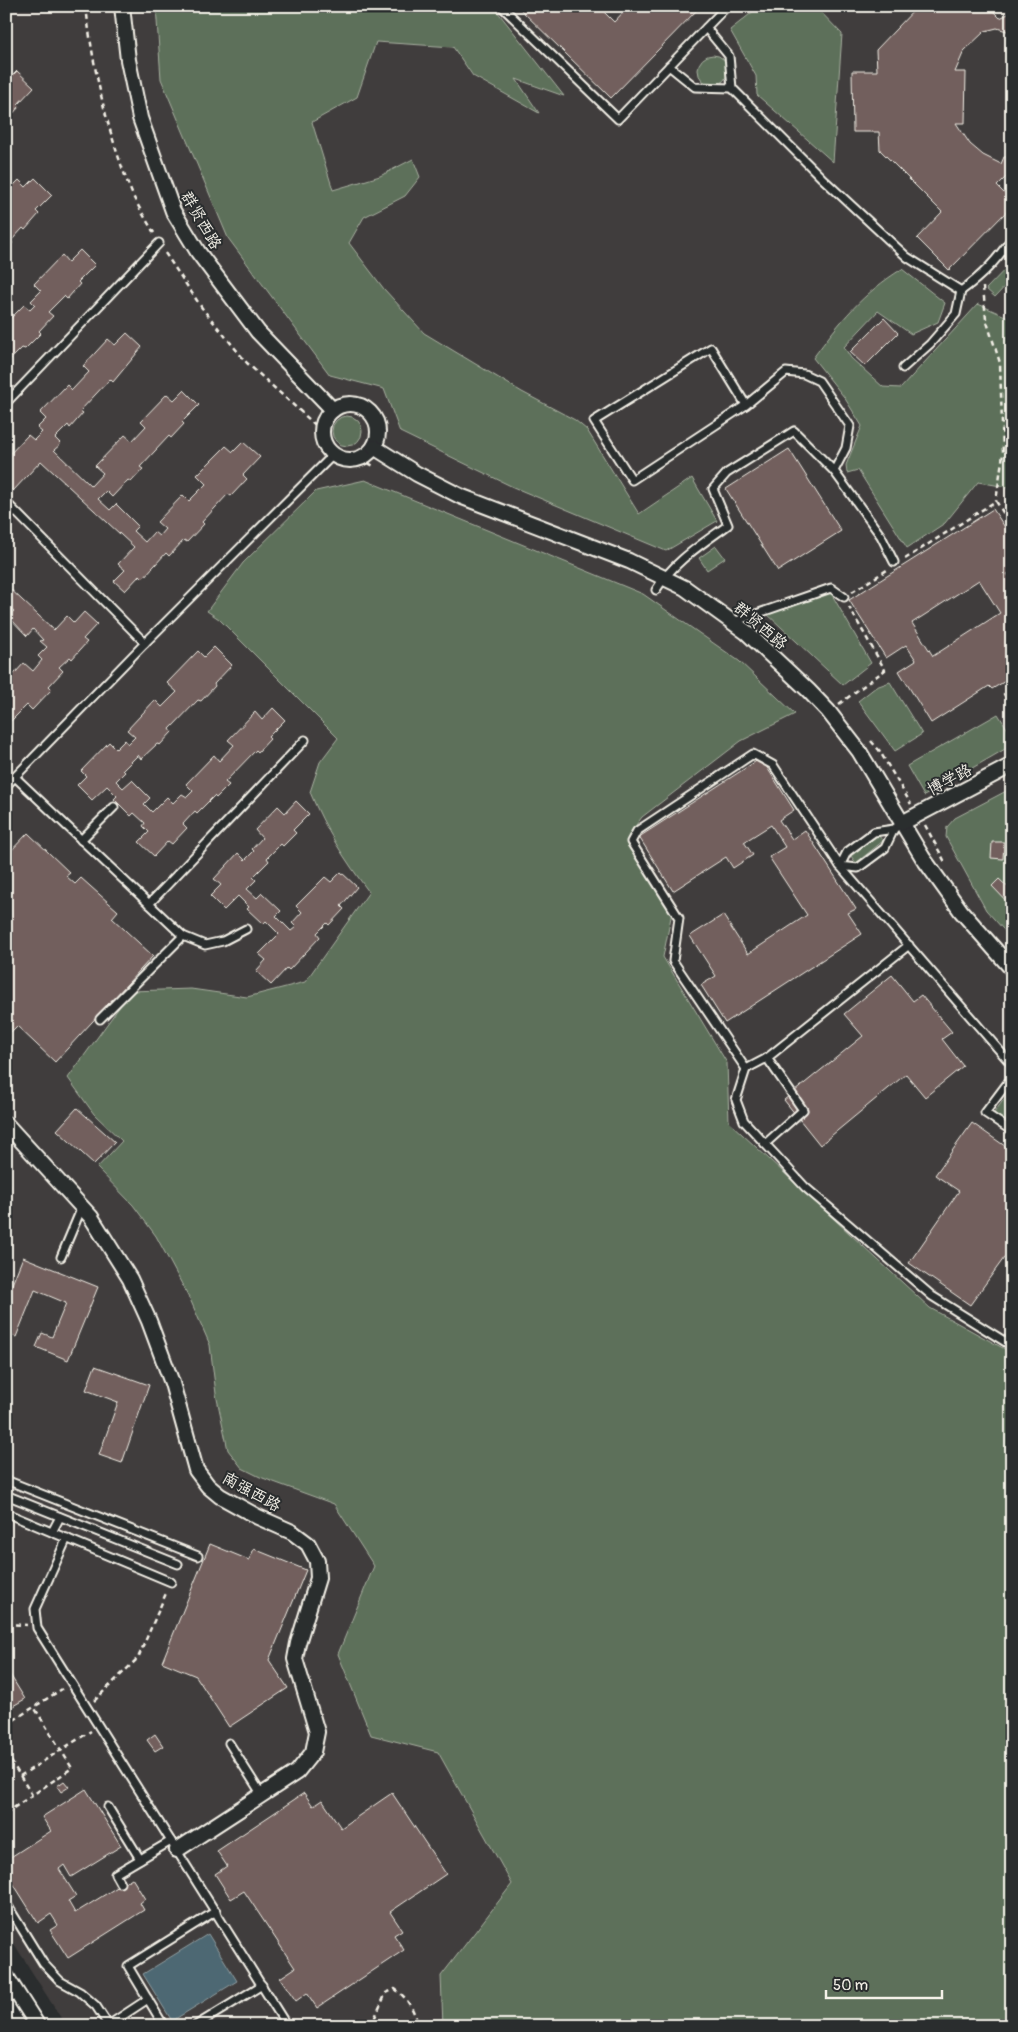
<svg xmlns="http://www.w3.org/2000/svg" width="1018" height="2032" font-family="Pangolin,'LXGW WenKai TC',sans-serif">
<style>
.built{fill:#403c3c}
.green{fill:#5d705a;stroke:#a8b0a1}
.water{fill:#4e6873;stroke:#909fa2}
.building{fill:#725f5d;stroke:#f4f1e8;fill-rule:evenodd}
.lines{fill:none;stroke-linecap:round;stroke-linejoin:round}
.lane-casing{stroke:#f4f1e8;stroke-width:11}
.street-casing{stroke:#f4f1e8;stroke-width:18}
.path{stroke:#f4f1e8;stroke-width:2.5;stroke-dasharray:5 4;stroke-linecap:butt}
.lane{stroke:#2a2d2e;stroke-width:7}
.street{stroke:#2a2d2e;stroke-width:14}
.labels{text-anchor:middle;stroke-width:4;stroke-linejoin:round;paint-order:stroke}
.street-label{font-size:16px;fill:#f4f1e8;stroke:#2a2d2e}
</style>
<rect width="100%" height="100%" fill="#2a2d2e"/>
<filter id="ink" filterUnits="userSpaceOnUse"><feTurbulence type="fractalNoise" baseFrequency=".02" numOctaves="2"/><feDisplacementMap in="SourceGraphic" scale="10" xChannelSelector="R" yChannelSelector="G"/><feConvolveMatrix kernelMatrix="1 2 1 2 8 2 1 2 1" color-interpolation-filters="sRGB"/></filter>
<g filter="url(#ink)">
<polygon class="built" points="6,6 1012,6 1012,2026 66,2026 6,1931"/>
<g class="green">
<polygon points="156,6 493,6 564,96 516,79 539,113 473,76 453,47 376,42 357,97 312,122 333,190 380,176 413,159 420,177 405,196 364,217 349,243 384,289 424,333 522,392 575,420 587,430 639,514 692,478 717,521 666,551 513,487 400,432 384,389 330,375 228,238 161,79"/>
<polygon points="760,6 815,6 842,34 833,162 757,95 756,76 730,30"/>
<circle cx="713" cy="70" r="15"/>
<polygon points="1012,262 1012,279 995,297 986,289"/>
<path d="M902,269L945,303L938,322L911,334L878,311L844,347L851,358L883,387L901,388L978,304L1012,319V488L978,482L945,523L907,548L858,470L847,473L846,465L862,426L844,397L813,358C840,321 863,293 902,269Z"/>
<circle cx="347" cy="431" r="15"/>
<path d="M365,480L643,594L739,661L795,714L741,741L642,817L631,832L673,907L663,957L727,1063L729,1122L930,1308L1012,1353V2026H443L441,1976L512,1884L438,1752L371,1735L338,1654L374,1566L334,1504L260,1477L242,1468L228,1450L216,1394L210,1345L190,1299L156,1236L133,1205L97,1168L122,1141L94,1114L68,1078L131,991L191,989L247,997L305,982L369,892C345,860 325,829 310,792L320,762L338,738L219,619L207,611L243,563L316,491Z"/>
<polygon points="716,546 725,558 707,570 699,558"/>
<polygon points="831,593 871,663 843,685 766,613 807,596"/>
<polygon points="890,682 922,734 895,751 858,701 876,687"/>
<polygon points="998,714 1012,736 1012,745 924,796 907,766"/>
<polygon points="1012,788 1012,939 986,910 946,837 947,827 955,818"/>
<polygon points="878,835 883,841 856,863 851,856"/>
<polygon points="1012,1088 1012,1126 994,1113"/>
</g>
<polygon class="water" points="208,1934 237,1981 172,2021 143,1974"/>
<g class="building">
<polygon points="520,6 598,6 614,22 629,6 701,6 611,98 519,8"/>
<polygon points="918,6 992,6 990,8 1000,18 1012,12 1012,30 1010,32 997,28 985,31 964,51 955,72 966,72 965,123 956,123 970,144 983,155 1001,164 1004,157 1012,157 1012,176 1006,177 997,186 1012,201 1012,206 949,270 917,238 942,212 880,150 879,132 853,132 852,71 877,71 876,50"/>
<polygon points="17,71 34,87 18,104 20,106 6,121 6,82"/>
<polygon points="35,178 52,195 36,211 39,214 25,230 23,228 11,241 13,243 6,250 6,193 19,180 26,187"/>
<polygon points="80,250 95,265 78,282 80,284 67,299 64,296 48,312 53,316 39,331 41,333 25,349 22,348 6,364 6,323 24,305 30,310 35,305 31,301 41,291 34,284 62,255 68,262"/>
<polygon points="884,318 898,333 865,366 850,352"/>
<polygon points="127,333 142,347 113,382 110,379 80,411 83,413 70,428 68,425 55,438 61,444 54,450 91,486 103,473 95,466 125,435 132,441 146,426 141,421 167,394 174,400 184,390 199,405 182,422 184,424 171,438 169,436 140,467 143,469 131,482 128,480 112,497 106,491 98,499 110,510 116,504 138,526 133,531 145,542 154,532 159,536 165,529 157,522 183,495 189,501 206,484 197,475 226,446 233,452 243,442 260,457 243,475 247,479 231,496 228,494 202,522 204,524 187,542 184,540 169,556 166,553 143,578 140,575 125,591 114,581 125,570 118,564 134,547 41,461 13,491 6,484 6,470 9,467 6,464 6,458 28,435 34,440 42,432 37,428 46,419 40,413 67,385 72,390 89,372 83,366 108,339 115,345"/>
<polygon points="789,449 841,531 778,571 726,489"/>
<path d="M993,509L1012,538V571L1007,574L1012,581V677L992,689L989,686L931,723L899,671L916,660L906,645L886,658L849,600ZM979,580L1000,613L933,656L912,623Z"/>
<polygon points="6,585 54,630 67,616 74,623 84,612 97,624 83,639 87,642 72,659 70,657 59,667 63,671 49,686 52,689 32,710 27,705 6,726 6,697 9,694 6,692 6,683 24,663 33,671 42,660 38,656 47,647 40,641 43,640 33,629 27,636 8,616 14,611 6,605"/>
<polygon points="214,647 232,665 214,684 215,686 201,701 198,700 170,729 172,732 160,745 157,744 141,759 138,755 123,770 125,772 116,781 123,788 132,780 150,798 144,804 152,812 167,797 173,803 182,794 187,797 193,791 186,784 214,755 219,761 234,745 228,740 255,712 262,720 273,708 285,720 268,737 270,739 258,752 256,750 225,782 229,785 216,798 214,796 197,813 195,811 183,824 187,828 172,844 168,841 154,856 139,842 149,832 143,826 145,823 134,813 131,816 114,799 117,796 107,786 92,800 77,785 86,776 81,771 109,742 116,749 125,740 128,744 135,737 127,730 155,700 162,707 177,692 167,683 198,651 204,657"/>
<polygon points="761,758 794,810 779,820 792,839 805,830 856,909 848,913 862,934 725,1023 701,985 716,976 690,936 723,915 748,954 807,915 769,857 785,847 771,825 744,842 753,855 733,868 726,857 673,891 639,837"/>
<polygon points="296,801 309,814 293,830 296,833 283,846 281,844 267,858 269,861 253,877 256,880 247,889 257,898 262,893 281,911 276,916 291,931 296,927 292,923 302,912 296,906 325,877 331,882 341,872 357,887 341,906 344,909 329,925 327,923 317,933 320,937 289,970 287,968 271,985 256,971 266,960 259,954 279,934 266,921 263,924 247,909 249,907 238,896 224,910 210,896 221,885 214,879 238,853 245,860 254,851 252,849 262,838 255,830 278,806 285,813"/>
<polygon points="28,833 70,873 66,876 75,884 81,878 118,911 112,918 153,956 55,1062 17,1026 11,1032 6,1028 6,856"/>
<polygon points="992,842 1004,842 1003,859 991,858"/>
<polygon points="999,879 1012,891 1012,907 992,886"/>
<polygon points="892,975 913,1001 921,995 952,1032 942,1039 963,1066 925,1097 906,1074 820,1145 784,1100 863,1036 844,1014"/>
<polygon points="77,1108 115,1142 94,1164 57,1130"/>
<polygon points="972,1123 1012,1151 1012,1247 970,1305 909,1263 959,1191 935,1175"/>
<polygon points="6,1183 11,1185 6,1197"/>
<polygon points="23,1257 98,1287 68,1360 36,1347 42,1333 52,1337 66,1303 35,1290 16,1337 6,1333 6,1299"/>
<polygon points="95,1366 149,1385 122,1463 99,1455 118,1402 86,1390"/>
<polygon points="210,1544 249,1560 254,1549 306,1570 269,1660 288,1688 229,1727 196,1676 162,1662"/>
<polygon points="6,1668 25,1699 6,1710"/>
<polygon points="155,1734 163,1746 155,1751 147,1740"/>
<polygon points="64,1781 69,1787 61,1792 57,1786"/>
<polygon points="86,1789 121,1846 71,1877 64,1865 59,1869 76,1896 68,1901 75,1913 132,1878 145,1899 140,1903 144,1910 68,1958 50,1930 58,1925 51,1914 38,1923 6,1872 6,1860 51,1831 42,1817"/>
<polygon points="304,1793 313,1806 322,1800 341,1828 392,1793 446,1874 390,1912 402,1930 394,1935 404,1950 317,2008 307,1993 296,2001 280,1978 295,1968 244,1891 231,1899 215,1874 227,1866 217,1851"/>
</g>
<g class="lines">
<defs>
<g id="lane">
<polyline points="501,6 618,119 727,6"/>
<path d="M706,28L729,56L732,88L822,178L907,257L961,291C983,275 996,261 1012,238"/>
<polyline points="669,66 695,87 732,88"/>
<polyline points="903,368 930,344 956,314 961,291"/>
<polyline points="6,403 159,243"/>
<polyline points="746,405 711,348 594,421 632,480 746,405 786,372 804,374 819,381 850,426 846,448 834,471 881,536 894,562"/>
<polyline points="6,502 145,643"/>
<path d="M656,590C673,562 702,544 728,525L713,489L727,473L794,431L834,471"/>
<polyline points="733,622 831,588 844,597"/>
<polyline points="15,777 183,936 205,945 223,941 246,929"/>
<polyline points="6,786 145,643 333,455"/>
<polyline points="894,829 874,832 847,852 840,866 858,868 885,848 894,829 902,823"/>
<polyline points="81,840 114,807"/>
<polyline points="149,904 305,740"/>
<polyline points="909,945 767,1058 746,1069 673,961 679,918 631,842 637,831 753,754 773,765 840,866 1012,1065"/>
<polyline points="100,1019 183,936"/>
<polyline points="746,1069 736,1100 744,1121 805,1187 932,1296 1012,1346"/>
<polyline points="1012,1077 985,1113 1012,1131"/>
<polyline points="765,1144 803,1110 767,1058"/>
<polyline points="61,1257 82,1207"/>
<polyline points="6,1480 198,1556"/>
<polyline points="6,1495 178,1564"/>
<polyline points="6,1513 171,1582"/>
<polyline points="52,1532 60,1517"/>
<polyline points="67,1538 35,1609 37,1628 287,2026"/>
<polyline points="229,1743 262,1795"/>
<polyline points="108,1807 140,1859"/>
<polyline points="120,1883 115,1874 171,1841"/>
<polyline points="6,1903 43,1963 60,1981 80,1992 96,2006 109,2026"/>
<polyline points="107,2026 148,1999"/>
<polyline points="164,2026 128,1966 216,1911"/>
<polyline points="195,2026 262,1985"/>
</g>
<g id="street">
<polyline points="122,6 128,60 140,118 173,211 198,252 258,332 333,410"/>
<circle cx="350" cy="432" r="28"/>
<polyline points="374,447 417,474 460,496 629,561 685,588 746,632 808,690 828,711 859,751 923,858 961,911 1012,969"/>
<polyline points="902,823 1012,765"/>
<polyline points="6,1124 91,1217 130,1279 149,1321 172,1383 196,1470 208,1486 220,1496 258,1517 292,1532 308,1544 317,1561 318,1578 298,1643 295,1659 317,1732 313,1752 297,1772 177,1850"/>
<polyline points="6,1976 38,2026"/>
</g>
</defs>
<use href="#lane" class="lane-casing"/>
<use href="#street" class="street-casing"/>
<g class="path">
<path d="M86,6C93,71 108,135 133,196C139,208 147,221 154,233"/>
<polyline points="165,253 202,308 247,363 322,431"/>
<polyline points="983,287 986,319 1000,363 1003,454 996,501"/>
<polyline points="360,459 374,466"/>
<polyline points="905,559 996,501 1012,527"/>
<polyline points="852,592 887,570"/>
<polyline points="1012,689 1004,694 1012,706"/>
<polyline points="839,704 885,670 849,607"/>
<polyline points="871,741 879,750 911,804"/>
<polyline points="925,825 945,862"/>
<polyline points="6,1624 27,1625"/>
<polyline points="94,1701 138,1658 167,1591"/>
<polyline points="6,1725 62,1689"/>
<polyline points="6,1753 32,1795"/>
<polyline points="20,1776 91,1731"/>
<polyline points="6,1813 72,1768 34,1707"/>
<path d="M371,2026L386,1993L395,1989C408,1998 414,2011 419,2026"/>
</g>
<use href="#lane" class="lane"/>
<use href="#street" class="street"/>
</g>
</g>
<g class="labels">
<g class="street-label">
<text transform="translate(202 220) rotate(60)" y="6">群贤西路</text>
<text transform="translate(761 625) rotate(40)" y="6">群贤西路</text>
<text transform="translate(949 779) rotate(-28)" y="6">博学路</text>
<text transform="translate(252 1491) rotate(29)" y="6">南强西路</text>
</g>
</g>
<rect width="1018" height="2032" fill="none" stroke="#2a2d2e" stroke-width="25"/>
<rect x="12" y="12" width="993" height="2007" fill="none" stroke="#f4f1e8" stroke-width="2" filter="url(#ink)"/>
<path d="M826 1990v8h116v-8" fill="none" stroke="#f4f1e8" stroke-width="2.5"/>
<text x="833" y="1990" font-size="15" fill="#f4f1e8" stroke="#2a2d2e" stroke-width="4" paint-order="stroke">50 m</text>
</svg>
